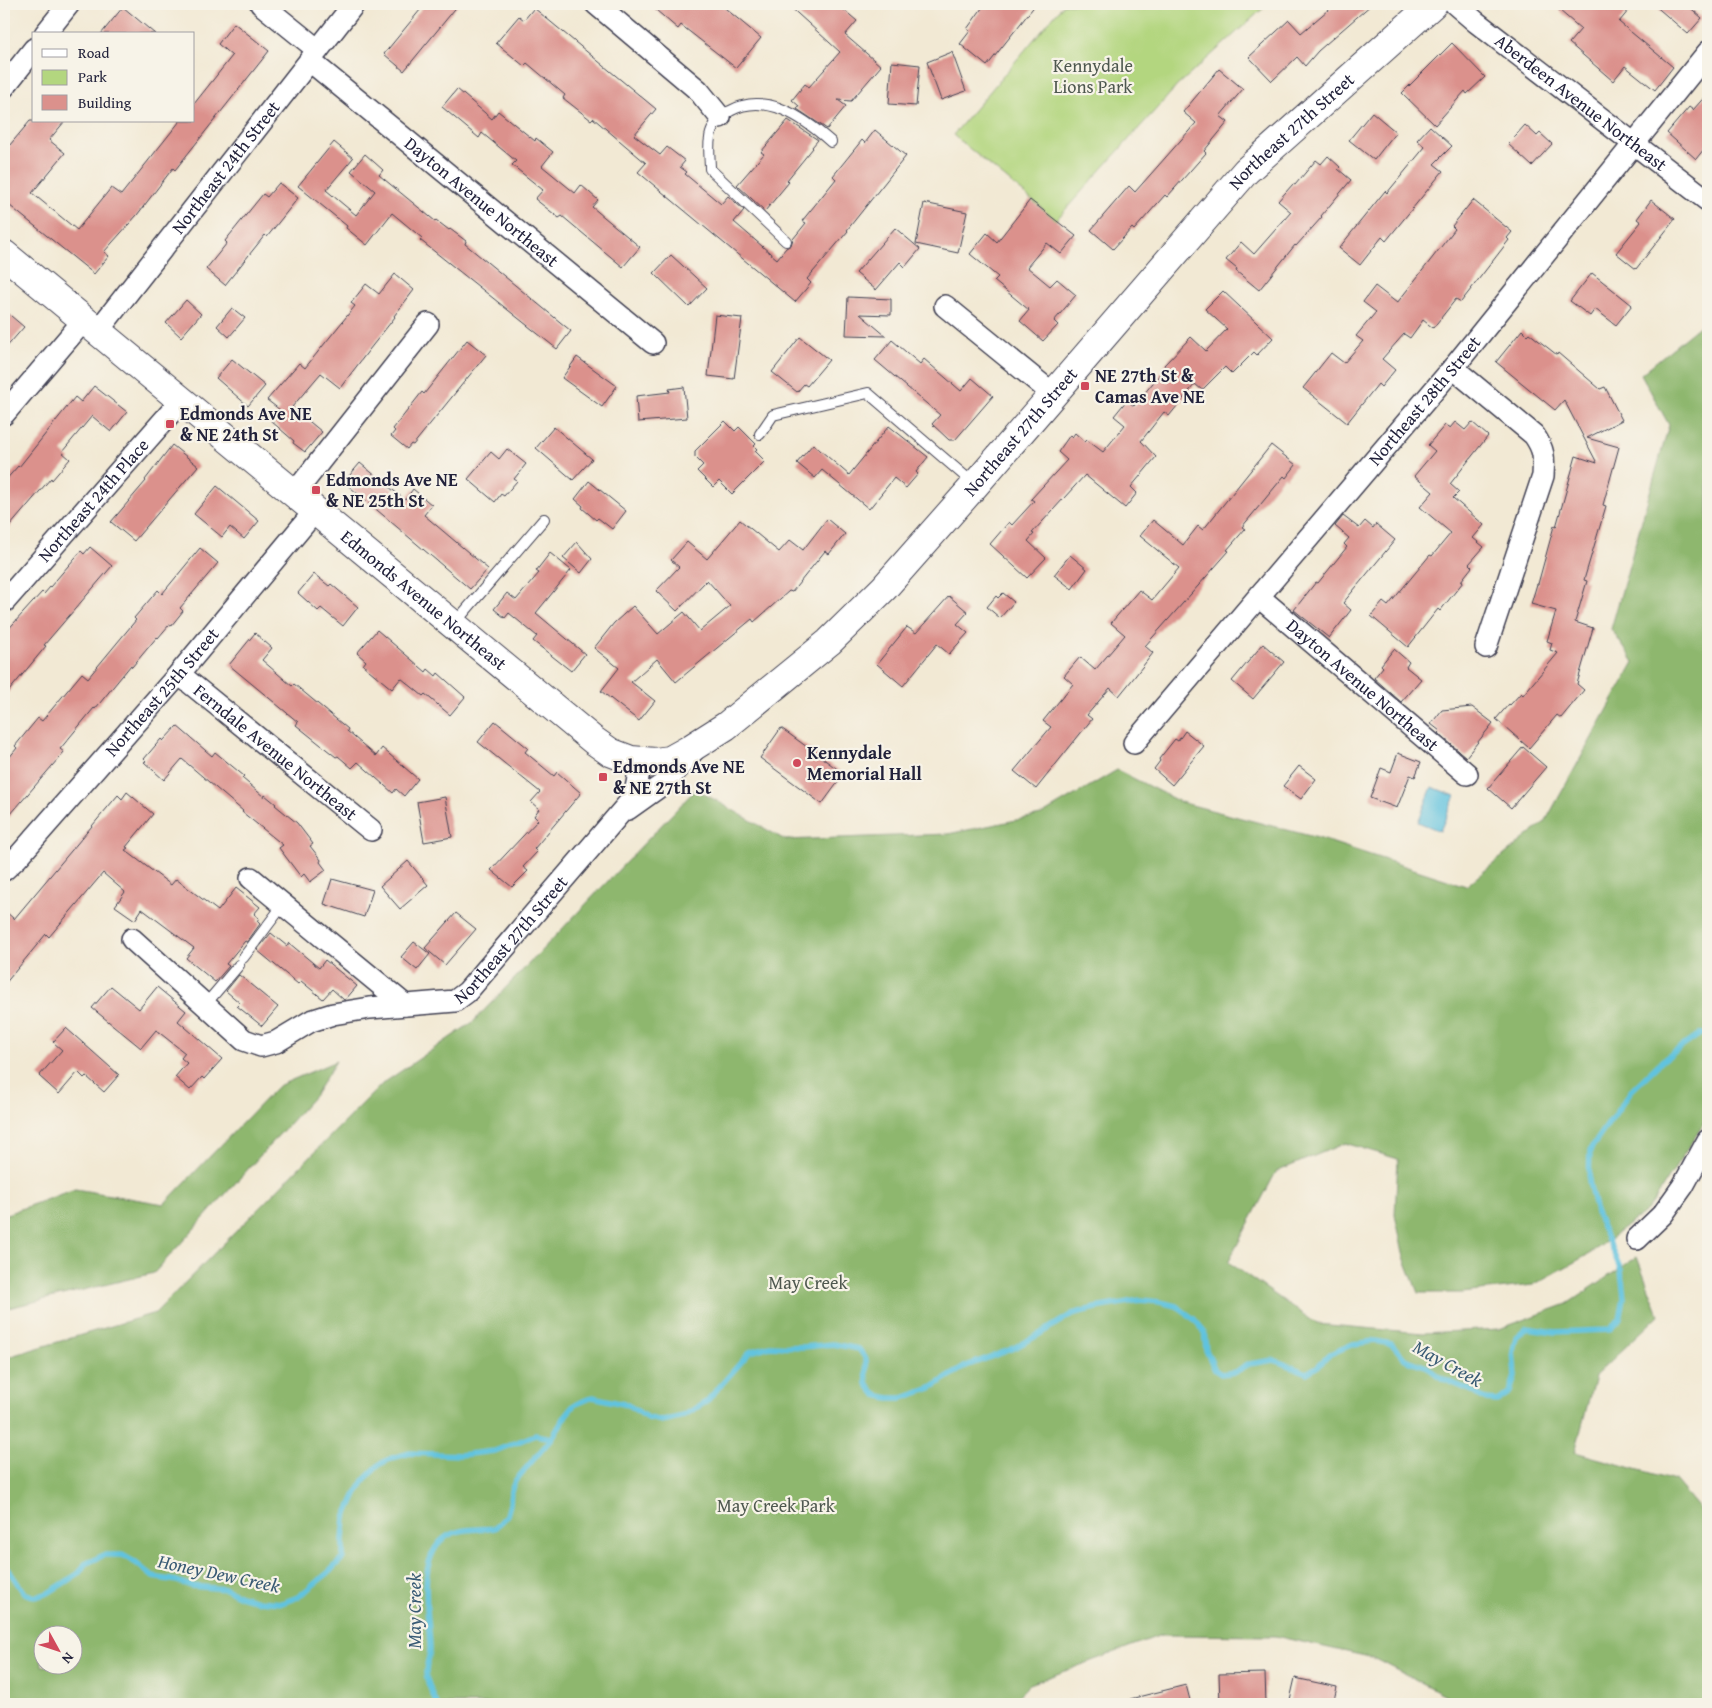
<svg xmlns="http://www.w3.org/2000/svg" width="1712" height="1708" font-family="'Gentium Book Plus',serif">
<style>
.green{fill:#b3d67f;stroke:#6a7c5d}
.forest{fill:#8eb76e;stroke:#586c54;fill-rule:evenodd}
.water{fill:#61c3df;stroke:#42728d}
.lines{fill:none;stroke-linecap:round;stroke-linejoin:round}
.stream{stroke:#61c3df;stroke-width:5.5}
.building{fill:#db918c}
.lane-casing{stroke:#414052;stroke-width:12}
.street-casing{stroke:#414052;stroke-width:24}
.secondary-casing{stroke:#414052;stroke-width:30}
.lane{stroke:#fff;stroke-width:10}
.street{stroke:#fff;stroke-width:21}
.secondary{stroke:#fff;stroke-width:28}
.poi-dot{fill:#d1495b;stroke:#f7f3e8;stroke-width:2}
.labels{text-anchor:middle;stroke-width:4.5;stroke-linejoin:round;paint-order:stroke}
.park-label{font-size:18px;fill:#4e584f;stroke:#f7f3e8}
.street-label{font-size:18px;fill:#22223b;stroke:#f7f3e8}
.poi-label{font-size:18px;font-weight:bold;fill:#22223b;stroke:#f7f3e8;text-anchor:start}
.water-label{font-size:19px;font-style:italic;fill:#385a74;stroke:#f7f3e8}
</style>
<rect width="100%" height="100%" fill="#f7f3e8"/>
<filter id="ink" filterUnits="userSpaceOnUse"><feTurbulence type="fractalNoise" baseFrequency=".02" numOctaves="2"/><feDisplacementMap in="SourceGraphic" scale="10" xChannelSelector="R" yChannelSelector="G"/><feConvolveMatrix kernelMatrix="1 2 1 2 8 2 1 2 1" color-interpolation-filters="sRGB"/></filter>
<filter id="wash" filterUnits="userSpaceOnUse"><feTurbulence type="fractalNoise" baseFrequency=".0096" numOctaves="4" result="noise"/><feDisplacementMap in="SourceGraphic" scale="20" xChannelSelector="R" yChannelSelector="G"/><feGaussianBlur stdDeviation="1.12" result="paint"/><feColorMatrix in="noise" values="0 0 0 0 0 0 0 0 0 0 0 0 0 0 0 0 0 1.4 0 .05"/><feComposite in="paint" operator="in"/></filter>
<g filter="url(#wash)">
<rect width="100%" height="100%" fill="#f2e9d4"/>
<polygon class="green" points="1064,4 1268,4 1177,86 1056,220 953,135"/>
<g class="forest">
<path d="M1708,319V1117L1648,1210L1591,1253L1533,1285L1462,1293H1418L1404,1257L1395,1214L1398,1159L1345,1143L1276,1172L1228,1262L1317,1324L1423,1333L1499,1329L1567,1304L1637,1257L1659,1315L1595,1376L1575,1452L1675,1480L1708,1519V1704H1463L1374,1658L1275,1636L1161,1635L1030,1684L1010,1704H4V1358L155,1313L382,1084L473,1022L696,789L785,840L948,834L1041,815L1117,770L1180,802L1318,838L1466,886L1545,822L1634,662L1611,629L1669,425L1641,374ZM42,1636H72V1666H42Z"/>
<polygon points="336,1061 315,1095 154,1273 4,1309 4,1215 75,1189 164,1204 278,1086"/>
</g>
<polygon class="water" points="1432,787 1455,796 1440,831 1418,822"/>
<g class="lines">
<g class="stream">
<polyline points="4,1566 8,1569 24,1593 36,1597 48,1593 64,1583 79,1573 85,1564 104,1555 122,1555 136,1563 153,1577 177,1581 191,1586 226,1589 240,1596 258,1601 282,1603 298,1597 328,1573 343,1558 343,1539 345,1518 356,1494 365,1479 380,1464 392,1458 410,1453 460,1455 495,1451 535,1435 552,1438"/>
<path d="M437,1704C434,1696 425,1680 426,1672C426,1664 430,1657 430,1649C430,1618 416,1566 441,1541C455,1527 477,1530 495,1528L507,1515L510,1504L511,1491L515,1481L552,1438L566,1415L574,1405L593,1397L628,1405L648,1418L663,1421L683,1416L706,1402L750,1352L770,1346L804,1347L833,1344L859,1349L866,1359L867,1384L876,1395L889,1398H903L931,1388L966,1366L1012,1349L1038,1335L1072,1314L1095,1308L1140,1300L1160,1302L1176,1306L1194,1319L1204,1331L1206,1350L1215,1370L1221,1374L1235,1372L1249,1364L1274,1360L1307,1373L1318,1366L1330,1354L1353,1344L1375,1341L1392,1344L1405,1359L1427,1367L1443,1379L1472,1391L1486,1400L1497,1401L1510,1392L1515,1376L1513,1350L1516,1337L1526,1328L1555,1332L1609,1330L1620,1319L1624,1298L1621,1270L1596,1213L1589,1181L1590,1150L1631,1091L1663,1060L1700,1034H1708"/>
</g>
</g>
<g id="blocks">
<g class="building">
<polygon points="425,4 459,4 404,71 384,54"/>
<polygon points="649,4 720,4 761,38 736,68 681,25 678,29"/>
<polygon points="787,4 837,4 857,21 845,35 881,66 851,101 838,100 846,106 827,129 797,109 799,106 792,100 805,84 809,87 840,52"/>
<polygon points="985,4 1036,4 987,66 960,44 970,31 967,29"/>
<polygon points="1335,4 1372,4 1318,51 1305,66 1297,57 1272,81 1249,57 1289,20 1301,33"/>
<polygon points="1552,4 1634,4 1619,22 1673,67 1655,90 1625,66 1613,81 1569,43 1581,29"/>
<polygon points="1653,4 1686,4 1702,18 1688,34"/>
<polygon points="123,7 155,34 101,34"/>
<polygon points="534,8 656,109 634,135 660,155 667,147 685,161 680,167 687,172 685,174 721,204 728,196 744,210 734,222 777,259 786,248 791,245 793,239 806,223 802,221 836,179 833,176 862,140 865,143 875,130 906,156 847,230 848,231 807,279 811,283 795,302 638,172 646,163 593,118 591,120 563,98 565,95 527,63 524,66 496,43 519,16 524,20"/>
<polygon points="234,23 269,51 175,170 173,168 137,215 104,252 109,256 94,274 4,201 4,152 30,121 65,121 49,140 65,153 32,193 77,230 111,188 121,195 180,121 194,121 194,104 232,56 218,44"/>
<polygon points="1452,43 1485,77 1467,94 1465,91 1435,125 1402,93"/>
<polygon points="952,52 966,91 941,100 927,62"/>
<polygon points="892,62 920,65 916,106 889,104"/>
<polygon points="1219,69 1243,89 1220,116 1228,122 1204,151 1206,153 1167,197 1165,195 1134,230 1132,228 1113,249 1091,230 1129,186 1135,192 1196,123 1183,112"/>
<polygon points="457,89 492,119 498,111 535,141 536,138 553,152 542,166 575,193 581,185 598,200 592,207 640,247 623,267 562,216 559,218 535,199 543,190 512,165 516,161 482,133 479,138 442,107"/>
<polygon points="1708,93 1708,144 1696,159 1667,133 1689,107 1693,110"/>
<polygon points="1372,112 1396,132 1374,160 1349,140"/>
<polygon points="788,120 818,140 812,147 813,148 787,180 789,182 765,211 737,185 764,154 761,152"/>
<polygon points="1525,125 1537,136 1540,133 1552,144 1532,166 1508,144"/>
<polygon points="1430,126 1452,146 1434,164 1443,171 1386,241 1382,237 1360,265 1339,248 1385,191 1387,193 1425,147 1417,140"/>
<polygon points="334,142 353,158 326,190 356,215 375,191 351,171 365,154 383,170 379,175 435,221 436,220 449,230 450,229 466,241 465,244 571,331 557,349 420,240 422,238 392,213 367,245 346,228 347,226 298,186"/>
<polygon points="1328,156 1340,167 1338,169 1351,180 1321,216 1322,217 1296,246 1295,245 1259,290 1236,271 1237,269 1226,260 1241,242 1254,254 1291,212 1278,201 1293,184 1295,185 1316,160 1321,164"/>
<polygon points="279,183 298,198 267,237 265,235 225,285 206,269 227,243 225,241 263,194 267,197"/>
<polygon points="1030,200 1076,236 1061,254 1047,243 1027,267 1050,286 1057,279 1076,295 1054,321 1058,325 1043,341 1020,321 1029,310 994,281 998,277 970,254 987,233 997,242"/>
<polygon points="1473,200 1512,232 1507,238 1509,240 1461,302 1456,299 1433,328 1423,320 1410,338 1404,334 1382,359 1395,370 1381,387 1378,384 1347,423 1303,388 1331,353 1344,363 1363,341 1356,336 1376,312 1363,302 1375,286 1397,303 1455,229 1452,226"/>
<polygon points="1651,200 1675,219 1636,269 1616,253 1641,222 1637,219"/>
<polygon points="924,203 967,212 958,253 916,244"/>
<polygon points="895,228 920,249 905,267 900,262 876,290 856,273"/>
<polygon points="671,255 707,288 689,307 654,273"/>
<polygon points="1592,273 1632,305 1616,325 1595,309 1590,316 1570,301"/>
<polygon points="395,274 414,290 394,316 395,317 369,350 340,388 321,373 292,407 322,432 305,452 293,443 294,441 271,421 280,410 267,400 299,363 305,368 355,306 351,303 366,284 379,294"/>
<polygon points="1223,291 1273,338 1257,355 1254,352 1232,374 1225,367 1202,390 1195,384 1169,416 1164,412 1141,441 1156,457 1131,487 1137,493 1125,508 1085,475 1032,533 1034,534 1028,541 1046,558 1027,578 990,544 1009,522 1012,525 1034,501 1031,499 1067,460 1058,452 1070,435 1072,437 1075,433 1085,442 1087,440 1103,452 1125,425 1114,416 1127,400 1134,406 1166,367 1164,365 1191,337 1206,351 1227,329 1205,309"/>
<polygon points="848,297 891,299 891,315 860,314 886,336 846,335"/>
<polygon points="186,300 201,314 181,337 166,323"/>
<polygon points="232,308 245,318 229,337 217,326"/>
<polygon points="4,310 24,327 4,350"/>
<polygon points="715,315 742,318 734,379 708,376"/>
<polygon points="1522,330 1527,335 1529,333 1557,355 1558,353 1600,389 1605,387 1622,420 1587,438 1619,447 1603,505 1606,506 1584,580 1587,581 1575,622 1593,628 1577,684 1584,690 1561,718 1557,715 1529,748 1496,719 1509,704 1510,705 1521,693 1523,695 1558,653 1550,650 1552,643 1547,641 1556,611 1531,604 1537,584 1538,584 1554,526 1556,527 1576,456 1597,463 1564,400 1555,410 1496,362"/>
<polygon points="800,337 829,360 807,386 804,384 797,392 772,372"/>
<polygon points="467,340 486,355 413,445 411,444 407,449 391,436 395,431 393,429 422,392 424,394"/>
<polygon points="892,340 920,364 924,359 961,391 972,378 993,396 955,440 949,440 932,424 940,415 875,360"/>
<polygon points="577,357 617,386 602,407 562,378"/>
<polygon points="232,359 265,386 248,406 216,378"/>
<polygon points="94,386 127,412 111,432 92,416 62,452 70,459 52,480 51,478 4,533 4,482 18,466 19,467 75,397 81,402"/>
<polygon points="684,387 687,418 638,422 636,396 670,392 669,389"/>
<polygon points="725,421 735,431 739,427 756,444 754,446 757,449 755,451 765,461 732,494 719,481 713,487 697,471 703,465 695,457 695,451"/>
<polygon points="1455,422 1465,430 1472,422 1488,436 1450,484 1459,492 1453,498 1484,525 1473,538 1484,547 1469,564 1472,567 1461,581 1463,582 1440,611 1438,609 1408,647 1371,616 1383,602 1388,606 1430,555 1432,556 1451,533 1420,507 1433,492 1414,476 1435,451 1428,445 1445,425 1450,428"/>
<polygon points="889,426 928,457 916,472 918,474 906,488 894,478 869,509 822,470 815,478 797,463 813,444 849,475"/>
<polygon points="554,427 592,459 573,480 536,448"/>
<polygon points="172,445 198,466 134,541 111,522 146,481 145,480"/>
<polygon points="1271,445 1296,465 1286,478 1284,476 1242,527 1245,529 1227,550 1229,551 1145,646 1153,653 1132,680 1119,696 1110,688 1087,715 1092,719 1036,789 1014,771 1051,727 1043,721 1073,684 1064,676 1080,657 1095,670 1125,635 1111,623 1139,590 1152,600 1179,568 1140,536 1153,520 1183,545 1198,526 1203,530"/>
<polygon points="507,449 526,464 514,479 517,481 504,496 501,494 495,502 468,479 491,452 499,459"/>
<polygon points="360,463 405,500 413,489 432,505 424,515 488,569 470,589 344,482"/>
<polygon points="589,481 626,511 612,529 598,518 596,520 582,508 583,506 575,499"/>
<polygon points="217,486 259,521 244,539 230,527 222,537 194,514"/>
<polygon points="1343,516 1359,528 1365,521 1373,528 1376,524 1395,540 1343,603 1351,610 1329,638 1294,610 1316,582 1318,583 1347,547 1344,544 1349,538 1335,526"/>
<polygon points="827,519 845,534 829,554 825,551 792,592 789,591 754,622 752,619 676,682 657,659 631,682 655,701 639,721 601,691 619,668 594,648 614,623 633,606 658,634 684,612 700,631 730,606 707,580 677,611 656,591 679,567 671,560 687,542 707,559 740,520 779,552 790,540 803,550"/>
<polygon points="577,542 592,559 581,573 563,558"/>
<polygon points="90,547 112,566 44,645 46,646 4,697 4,634 42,592 44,594 81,551 84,554"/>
<polygon points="200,548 218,563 180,608 183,611 171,626 169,625 158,638 157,637 132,667 131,665 95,709 94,708 60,749 64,752 4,822 4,764 17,748 15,746 38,718 42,721 82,673 88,678 136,620 134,618 158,590 162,594"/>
<polygon points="550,553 571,570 536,613 585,654 571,671 533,641 537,636 509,613 505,618 494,609 507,593 516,600 539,573 536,571"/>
<polygon points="1070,555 1087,569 1072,589 1054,575"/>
<polygon points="314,574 329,586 331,584 358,607 343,626 321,608 318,611 298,593"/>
<polygon points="1003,593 1014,602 1000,618 987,607 996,596 998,598"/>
<polygon points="949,596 968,612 957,624 968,633 949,654 937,644 903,686 877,664 907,627 916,633"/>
<polygon points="377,630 426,672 428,669 436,676 438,673 465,697 450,715 425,694 423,696 401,678 392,689 363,665 366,661 357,653"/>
<polygon points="255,633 272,648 262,660 292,686 294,684 348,729 347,731 376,756 382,748 418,779 404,796 396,789 393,793 358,762 352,768 338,756 336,757 296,725 298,722 229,665"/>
<polygon points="1263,644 1284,662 1253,699 1232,681"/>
<polygon points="1394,649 1409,662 1406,667 1421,679 1401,702 1374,678 1383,667 1381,665"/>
<polygon points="1472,707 1493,723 1466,757 1438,733 1440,731 1431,724 1442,710"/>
<polygon points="495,721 528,748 525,752 554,776 557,772 581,793 534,849 537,852 523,867 528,871 512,887 491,870 538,820 534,816 539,809 531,802 540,792 478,742"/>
<polygon points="177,726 212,756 215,752 244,776 242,778 264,797 265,795 276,804 275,805 297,823 313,844 310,846 321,860 320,862 326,870 310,882 304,874 301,877 279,848 283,845 242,812 243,811 182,759 164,780 144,762 146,761 144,759 161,739 163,741"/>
<polygon points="781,728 844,774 822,804 760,758"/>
<polygon points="1185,731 1204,746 1172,785 1154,769 1160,761 1159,759 1175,739 1178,741"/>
<polygon points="1523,747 1546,767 1511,808 1488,788"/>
<polygon points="1398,753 1421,762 1415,777 1410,775 1397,808 1370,798 1381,768 1391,772"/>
<polygon points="1299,766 1316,779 1301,799 1283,786"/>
<polygon points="127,792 153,814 126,847 128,848 125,850 171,885 176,879 218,911 236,888 260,907 254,914 259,918 257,921 260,924 247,942 245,941 226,964 229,966 215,982 186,958 194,948 142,909 135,920 115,906 125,892 103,873 49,937 46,934 4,985 4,910 14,919 118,795 122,799"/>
<polygon points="445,797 452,837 424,842 417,802"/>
<polygon points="408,861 428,885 400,909 380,886"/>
<polygon points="332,879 373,890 364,917 324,904"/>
<polygon points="456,913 476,929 445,965 425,948"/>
<polygon points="271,933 287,946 289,943 319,968 325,960 357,986 346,999 344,1000 332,989 323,999 301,981 298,984 257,950"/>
<polygon points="414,942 430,954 417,970 401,957"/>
<polygon points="239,975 278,1007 262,1026 237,1006 240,1003 226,991"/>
<polygon points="111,986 139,1009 157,987 186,1011 178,1021 222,1059 204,1079 202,1077 190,1090 175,1077 187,1063 181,1058 185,1053 156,1030 141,1048 92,1008"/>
<polygon points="66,1028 119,1075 104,1092 86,1076 84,1078 78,1072 59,1094 39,1076 62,1050 53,1042"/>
<polygon points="1265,1673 1266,1704 1220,1704 1219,1674"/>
<polygon points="1295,1678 1337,1687 1333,1704 1289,1704"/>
<polygon points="1186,1685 1191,1704 1130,1704 1130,1699"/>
</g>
</g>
</g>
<g filter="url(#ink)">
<use href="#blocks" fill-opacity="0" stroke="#414052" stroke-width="1"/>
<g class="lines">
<defs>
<g id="lane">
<path d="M786,241L710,169C710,159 708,147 710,138C710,133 716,121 720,117C722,114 727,113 730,111C766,91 804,118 831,142"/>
<polyline points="760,434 773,415 868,393 974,484"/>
<polyline points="454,624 544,519"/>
<polyline points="243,958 283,905"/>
<polyline points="205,1005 239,965"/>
</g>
<g id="street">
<polyline points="261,4 318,50"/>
<polyline points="596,4 698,90 720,117"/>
<path id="s1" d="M1455,4L1476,22L1707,200L1708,198"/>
<polyline points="45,34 69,4"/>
<path id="s2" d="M310,61L653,343"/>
<polyline points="4,87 34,49"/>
<polyline points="945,306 1053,394"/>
<path id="s3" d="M97,332L354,4"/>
<path d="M1453,368L1534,435C1545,451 1544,458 1543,476L1486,647"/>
<polyline points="4,414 84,320"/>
<polyline points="294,494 428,324"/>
<path id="s4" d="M1259,597L1467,774"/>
<path id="s5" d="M5,601L181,401"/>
<path id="s6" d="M179,674L371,830"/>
<path id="s7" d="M1134,743L1453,368L1708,52"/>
<polyline points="628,809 666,782 694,750"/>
<path id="s8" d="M4,870L17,858L179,674L315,511"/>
<polyline points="251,878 405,1005"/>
<path id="s9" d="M132,939L244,1040L261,1046L276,1042L311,1021L333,1014L370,1008L455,1001L467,992L628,804C638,792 638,776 640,761"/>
<polyline points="1637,1239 1663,1214 1683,1186 1708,1140"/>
</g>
<g id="secondary">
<path id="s10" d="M4,254L593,740L610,752L631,760L655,762L670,760L688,750L726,726L829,642L884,588L975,485L1246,171L1433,4"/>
</g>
</defs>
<use href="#lane" class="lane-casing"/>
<use href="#street" class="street-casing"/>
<use href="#secondary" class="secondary-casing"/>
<use href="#lane" class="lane"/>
<use href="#street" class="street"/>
<use href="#secondary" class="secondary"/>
</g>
</g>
<g class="poi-dot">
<rect x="1080" y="381" width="10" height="10" rx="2.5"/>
<rect x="165" y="419" width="10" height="10" rx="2.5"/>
<rect x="311" y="485" width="10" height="10" rx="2.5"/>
<circle cx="797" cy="763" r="5"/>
<rect x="598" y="772" width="10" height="10" rx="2.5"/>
</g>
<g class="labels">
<g class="park-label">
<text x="1093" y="72">Kennydale<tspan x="1093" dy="21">Lions Park</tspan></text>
<text x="808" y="1289">May Creek</text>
<text x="776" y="1512">May Creek Park</text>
</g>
<g class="street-label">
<text dy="6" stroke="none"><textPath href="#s1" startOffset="160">Aberdeen Avenue Northeast</textPath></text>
<text dy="6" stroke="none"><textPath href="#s10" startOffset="1734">Northeast 27th Street</textPath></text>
<text dy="6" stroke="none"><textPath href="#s3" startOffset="209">Northeast 24th Street</textPath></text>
<text dy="6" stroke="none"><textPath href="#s2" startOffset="222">Dayton Avenue Northeast</textPath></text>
<text dy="6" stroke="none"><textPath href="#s7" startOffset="449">Northeast 28th Street</textPath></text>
<text dy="6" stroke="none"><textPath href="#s10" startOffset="1329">Northeast 27th Street</textPath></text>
<text dy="6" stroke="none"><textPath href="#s5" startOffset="134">Northeast 24th Place</textPath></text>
<text dy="6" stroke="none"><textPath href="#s10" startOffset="544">Edmonds Avenue Northeast</textPath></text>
<text dy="6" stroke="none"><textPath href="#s4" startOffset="136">Dayton Avenue Northeast</textPath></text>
<text dy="6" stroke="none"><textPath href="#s8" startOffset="238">Northeast 25th Street</textPath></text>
<text dy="6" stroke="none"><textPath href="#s6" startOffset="124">Ferndale Avenue Northeast</textPath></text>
<text dy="6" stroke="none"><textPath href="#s9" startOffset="454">Northeast 27th Street</textPath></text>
</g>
<g class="poi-label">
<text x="1095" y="382">NE 27th St &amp;<tspan x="1095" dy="21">Camas Ave NE</tspan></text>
<text x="180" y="420">Edmonds Ave NE<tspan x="180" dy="21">&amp; NE 24th St</tspan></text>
<text x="326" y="486">Edmonds Ave NE<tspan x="326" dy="21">&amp; NE 25th St</tspan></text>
<text x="807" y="759">Kennydale<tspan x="807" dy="21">Memorial Hall</tspan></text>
<text x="613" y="773">Edmonds Ave NE<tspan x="613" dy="21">&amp; NE 27th St</tspan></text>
</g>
<g class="water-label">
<text transform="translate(1448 1363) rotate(29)" y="7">May Creek</text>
<text transform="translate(219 1573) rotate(12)" y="7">Honey Dew Creek</text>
<text transform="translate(414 1611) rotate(-90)" y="7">May Creek</text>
</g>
</g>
<rect width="1712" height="1708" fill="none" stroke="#f7f3e8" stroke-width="20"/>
<rect x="32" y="32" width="162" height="90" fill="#f7f3e8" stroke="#a29fa3"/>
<rect x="42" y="49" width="25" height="8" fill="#ffffff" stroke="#a29fa3"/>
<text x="78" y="58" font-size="15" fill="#22223b">Road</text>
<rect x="42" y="70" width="25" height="15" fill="#b3d67f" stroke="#a29fa3"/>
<text x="78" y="82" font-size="15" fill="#22223b">Park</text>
<rect x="42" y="95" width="25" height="15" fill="#db918c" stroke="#a29fa3"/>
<text x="78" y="108" font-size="15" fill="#22223b">Building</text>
<g transform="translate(58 1650) rotate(130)"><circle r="24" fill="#f7f3e8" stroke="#a29fa3"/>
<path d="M0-4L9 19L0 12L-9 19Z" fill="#d1495b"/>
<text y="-8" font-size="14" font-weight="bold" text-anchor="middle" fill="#22223b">N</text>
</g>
</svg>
